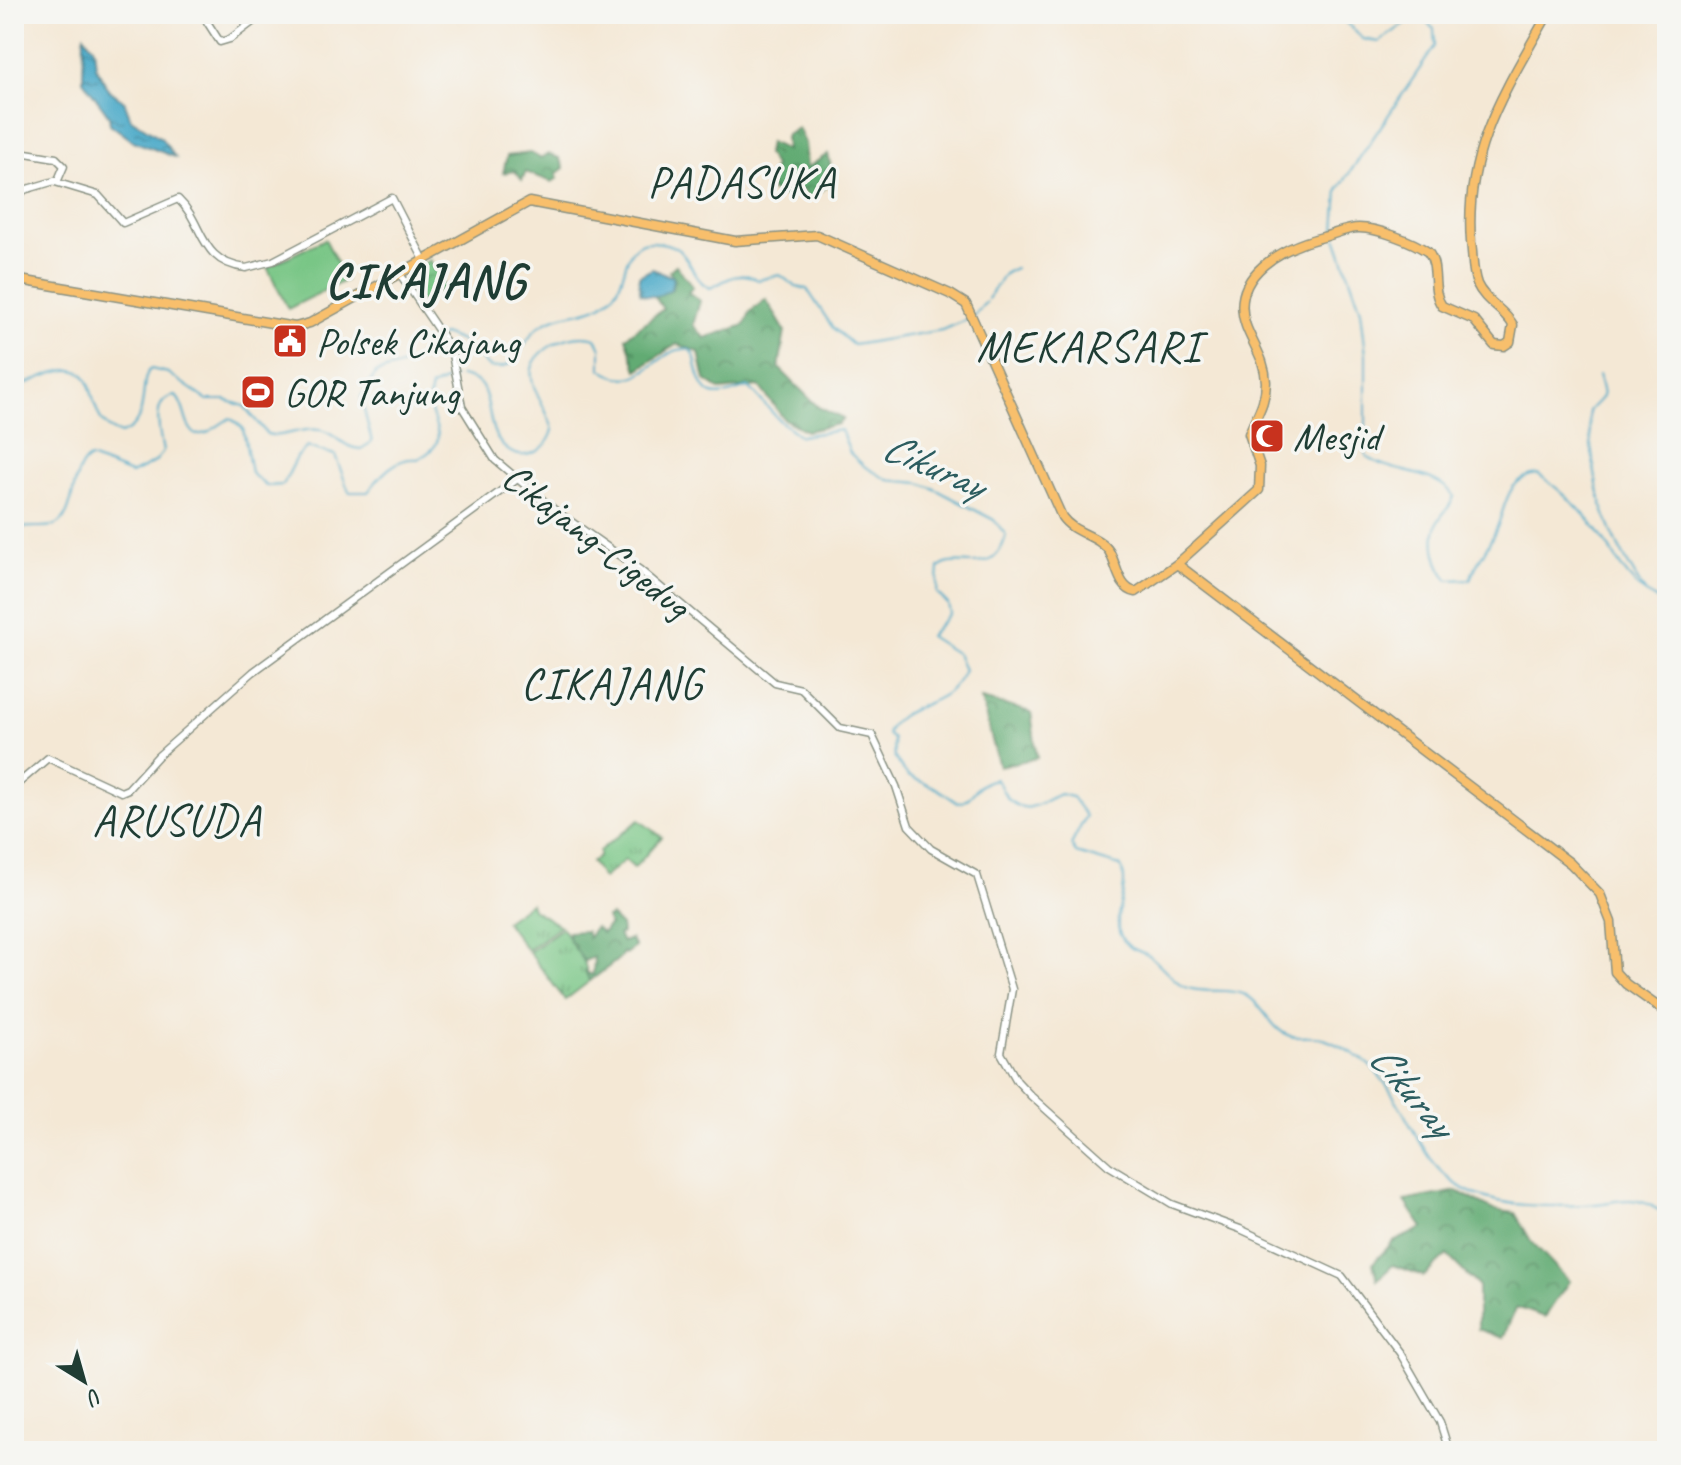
<svg xmlns="http://www.w3.org/2000/svg" width="1681" height="1465" font-family="Caveat,sans-serif">
<style>
.grass{fill:url(#grass-tufts);stroke:#4c825d;stroke-width:2}
.forest{fill:url(#forest-crowns);stroke:#407454;stroke-width:2}
.park{fill:url(#park-crowns);stroke:#4c825d;stroke-width:2}
.pitch{fill:#79c686;stroke:#4c825d;stroke-width:2}
.water{fill:url(#water-ripples);stroke:#34737e;stroke-width:2}
.lines{fill:none;stroke-linecap:round;stroke-linejoin:round}
.stream{stroke:#49a9c8;stroke-width:2}
.minor-casing{stroke:#8a9284;stroke-width:9}
.major-casing{stroke:#8a9284;stroke-width:11}
.minor{stroke:#fff;stroke-width:6}
.major{stroke:#f8bf6c;stroke-width:8}
.labels{text-anchor:middle;stroke-width:7;stroke-linejoin:round;paint-order:stroke}
.poi-label{font-size:40px;fill:#1f3d34;stroke:#f6f6f2;text-anchor:start}
.street-label{font-size:40px;fill:#1f3d34;stroke:#f6f6f2}
.water-label{font-size:42px;font-style:italic;fill:#2c5d60;stroke:#f6f6f2}
.quarter-label{font-size:44px;letter-spacing:2px;fill:#1f3d34;stroke:#f6f6f2}
.district-label{font-size:48px;font-weight:bold;letter-spacing:2px;fill:#1f3d34;stroke:#f6f6f2}
</style>
<defs>
<pattern id="grass-tufts" width="24" height="20" patternUnits="userSpaceOnUse" patternTransform="scale(2)"><rect width="24" height="20" fill="#79c686"/><path d="M3 7l-1-3M5 7V3M7 7l1-3M15 17l-1-3M17 17v-4M19 17l1-3" fill="none" stroke="#63a26e"/></pattern>
<pattern id="forest-crowns" width="20" height="18" patternUnits="userSpaceOnUse" patternTransform="scale(2)"><rect width="20" height="18" fill="#62ab73"/><path d="M2 6a3 3 0 1 1 6 0M12 15a3 3 0 1 1 6 0" fill="none" stroke="#508c5f"/></pattern>
<pattern id="park-crowns" width="20" height="18" patternUnits="userSpaceOnUse" patternTransform="scale(2)"><rect width="20" height="18" fill="#79c686"/><path d="M2 6a3 3 0 1 1 6 0M12 15a3 3 0 1 1 6 0" fill="none" stroke="#63a26e"/></pattern>
<pattern id="water-ripples" width="26" height="14" patternUnits="userSpaceOnUse" patternTransform="scale(2)"><rect width="26" height="14" fill="#49a9c8"/><path d="M2 4q2-2 4 0t4 0M15 11q2-2 4 0t4 0" fill="none" stroke="#3c8ba3"/></pattern>
</defs>
<rect width="100%" height="100%" fill="#f6f6f2"/>
<filter id="ink" filterUnits="userSpaceOnUse"><feTurbulence type="fractalNoise" baseFrequency=".0125" numOctaves="2"/><feDisplacementMap in="SourceGraphic" scale="16" xChannelSelector="R" yChannelSelector="G"/><feConvolveMatrix kernelMatrix="1 2 1 2 8 2 1 2 1" color-interpolation-filters="sRGB"/></filter>
<filter id="wash" filterUnits="userSpaceOnUse"><feTurbulence type="fractalNoise" baseFrequency=".006" numOctaves="4" result="noise"/><feDisplacementMap in="SourceGraphic" scale="32" xChannelSelector="R" yChannelSelector="G"/><feGaussianBlur stdDeviation="1.8" result="paint"/><feColorMatrix in="noise" values="0 0 0 0 0 0 0 0 0 0 0 0 0 0 0 0 0 1.4 0 .05"/><feComposite in="paint" operator="in"/></filter>
<g filter="url(#wash)">
<rect width="100%" height="100%" fill="#f4e8d5"/>
<g class="grass">
<polygon points="639,820 662,837 634,868 625,860 603,878 591,862 599,857 599,851"/>
<polygon points="530,903 532,909 560,926 527,950 505,921"/>
<polygon points="562,928 583,959 590,981 565,1000 529,952"/>
</g>
<g class="forest">
<polygon points="798,128 805,143 807,168 828,154 834,181 810,199 801,189 794,192 790,199 771,191 769,179 774,166 767,154 769,142 786,150 785,136"/>
<polygon points="531,153 540,158 549,154 559,158 564,168 556,174 558,178 552,182 526,172 522,180 515,171 503,173 507,156"/>
<polygon points="676,265 693,287 688,292 700,301 693,325 705,338 745,325 750,312 766,299 785,331 779,368 818,407 843,419 838,424 806,431 784,419 759,386 720,390 705,380 699,352 677,344 637,370 626,337 663,309 655,297 672,289 674,277 669,271"/>
<polygon points="981,699 1031,712 1037,758 999,766"/>
<polygon points="611,916 621,926 622,933 618,935 622,942 630,939 635,947 625,954 623,952 620,958 590,981 585,972 593,975 594,957 584,961 569,940 568,932 586,931 588,938 595,927 602,933 609,925 607,918"/>
<polygon points="1457,1191 1493,1210 1515,1213 1531,1241 1569,1281 1545,1317 1516,1307 1503,1338 1478,1329 1478,1286 1447,1255 1424,1276 1393,1265 1377,1280 1373,1263 1393,1242 1423,1228 1405,1201"/>
</g>
<polygon class="park" points="430,260 445,287 420,302 404,276"/>
<polygon class="pitch" points="325,239 346,280 288,309 267,267"/>
<g class="water">
<polygon points="84,35 94,48 96,67 108,89 124,101 131,119 161,138 175,157 133,141 110,124 109,116 83,80"/>
<path d="M652,269L673,277L671,289C662,295 651,300 640,293L639,276Z"/>
</g>
<g class="lines">
<g class="stream">
<polyline points="1335,231 1338,190 1435,46 1434,29 1421,18 1413,18 1379,42 1363,39 1337,14"/>
<path d="M1336,237L1361,310L1366,354V456C1391,475 1435,469 1454,496C1451,508 1441,513 1437,524C1431,542 1436,566 1449,580L1470,579C1477,562 1487,548 1495,532C1506,509 1505,477 1538,474C1559,489 1581,508 1597,530C1616,556 1626,584 1657,600L1667,598"/>
<polyline points="988,299 1004,274 1015,268"/>
<polyline points="974,316 986,302"/>
<path d="M1598,375C1606,402 1604,393 1589,411V419C1594,495 1604,528 1645,592"/>
<path d="M460,376C468,378 477,379 482,387C493,406 486,430 504,447C522,464 547,452 553,430C544,396 509,370 554,344C567,337 582,334 596,338L601,348V369C644,399 658,342 690,350C696,356 695,360 697,368C706,406 720,395 749,387L780,421L800,436L841,430L850,453L864,466L888,480L920,483L935,489L994,520L1006,535C994,583 959,551 939,568L937,593L948,604L950,613L929,636L957,654L964,670C948,711 900,700 887,734L893,739L894,757L908,776L936,788L958,803C974,801 973,783 995,779C1002,785 1003,795 1010,801C1029,816 1042,801 1060,794L1072,797L1086,816L1071,845L1076,853L1120,866C1134,889 1106,918 1124,941C1131,951 1140,950 1149,956C1164,965 1175,986 1192,989C1209,993 1230,988 1246,995C1263,1004 1270,1029 1290,1036C1297,1038 1307,1036 1314,1037C1328,1038 1352,1052 1363,1060C1409,1095 1415,1170 1474,1194C1508,1207 1546,1207 1582,1205C1621,1204 1631,1189 1667,1216"/>
<path d="M14,387C19,385 25,385 31,382C118,340 71,419 121,434C153,423 137,378 151,369L168,373L207,400H225L244,406L267,434C285,439 301,426 320,430C336,433 344,449 361,449L372,442L361,397L376,373L410,363L443,334L461,341L489,367C520,374 521,338 541,325C567,308 596,319 616,291C628,275 622,241 652,242C695,243 685,276 710,288C729,280 738,268 758,280L780,275L796,287L807,289L833,328L853,345L942,330L969,319"/>
<path d="M14,529C28,526 40,528 52,526C78,522 68,469 90,458L131,474L155,462L163,452C160,434 149,398 176,396C187,408 183,425 196,435L207,433L230,418L243,428L251,473L266,486L283,485L297,457L307,447L335,455L349,492H368C380,476 396,456 418,459C460,437 421,422 431,387L454,377"/>
</g>
</g>
</g>
<g filter="url(#ink)">
<g class="lines">
<defs>
<g id="minor">
<polyline points="202,14 220,42 230,39 263,14"/>
<polyline points="14,151 56,158 64,166 58,180 24,190 14,202"/>
<path d="M55,182L98,195L123,223L178,199C205,224 198,262 246,268L273,261L392,198L424,260"/>
<polyline points="400,274 451,349 462,407 495,460 556,511 640,570 775,683 801,689 840,728 872,735 896,786 909,826 931,849 977,875 1012,989 1001,1053 1017,1081 1031,1096 1109,1166 1172,1204 1240,1229 1342,1276 1400,1353 1440,1422 1449,1451"/>
<polyline points="14,787 48,758 121,792 128,789 158,756 253,672 516,480"/>
</g>
<g id="major">
<path d="M14,279L295,327L310,323L529,202L735,241L817,235L950,294L966,304L1062,517C1074,534 1098,535 1109,551C1117,564 1118,589 1136,592L1177,564L1259,490L1260,466L1249,434C1256,416 1266,403 1266,382C1265,359 1254,347 1246,326C1228,275 1283,247 1323,237C1335,234 1347,228 1359,228C1377,228 1412,241 1428,252C1440,268 1430,289 1442,306L1474,320L1494,345L1504,346L1510,342L1513,325C1504,309 1485,302 1477,284C1472,271 1473,255 1471,242C1464,150 1505,91 1548,14"/>
<polyline points="1177,564 1570,863 1600,894 1611,922 1615,972 1626,984 1667,1013"/>
</g>
</defs>
<use href="#minor" class="minor-casing"/>
<use href="#major" class="major-casing"/>
<use href="#minor" class="minor"/>
<use href="#major" class="major"/>
</g>
</g>
<defs>
<symbol id="civic-square" viewBox="-11 -11 22 22"><rect x="-9" y="-9" width="18" height="18" rx="4" fill="#c8321e" stroke="#f6f6f2"/><path d="M-.6-6.5H3V-4.5H.6V-3L4-1V1h2V6H-6V1h2V-1L-.6-3ZM-1.2 2.5V6h2.4V2.5Z" fill="#fff"/></symbol>
<symbol id="stadium-square" viewBox="-11 -11 22 22"><rect x="-9" y="-9" width="18" height="18" rx="4" fill="#c8321e" stroke="#f6f6f2"/><path d="M0-5a6.5 5 0 1 0 0 10a6.5 5 0 1 0 0-10ZM-3.5-1.8h7v3.6h-7Z" fill="#fff"/></symbol>
<symbol id="mosque-square" viewBox="-11 -11 22 22"><rect x="-9" y="-9" width="18" height="18" rx="4" fill="#c8321e" stroke="#f6f6f2"/><path d="M3.5-4.9A6 6 0 1 0 3.5 4.9A5 5 0 1 1 3.5-4.9Z" fill="#fff"/></symbol>
</defs>
<g fill-rule="evenodd">
<use href="#civic-square" x="270" y="321" width="40" height="40"/>
<use href="#stadium-square" x="238" y="372" width="40" height="40"/>
<use href="#mosque-square" x="1247" y="416" width="40" height="40"/>
</g>
<g class="labels">
<g class="poi-label">
<text x="316" y="355">Polsek Cikajang</text>
<text x="284" y="406">GOR Tanjung</text>
<text x="1293" y="450">Mesjid</text>
</g>
<g class="street-label">
<text transform="translate(597 540) rotate(38)" y="14">Cikajang-Cigedug</text>
</g>
<g class="water-label">
<text transform="translate(934 464) rotate(24)" y="15">Cikuray</text>
<text transform="translate(1413 1089) rotate(50)" y="15">Cikuray</text>
</g>
<g class="quarter-label">
<text x="742" y="197">PADASUKA</text>
<text x="1089" y="361">MEKARSARI</text>
<text x="612" y="698">CIKAJANG</text>
<text x="177" y="835">ARUSUDA</text>
</g>
<g class="district-label">
<text x="426" y="297">CIKAJANG</text>
</g>
</g>
<rect width="1681" height="1465" fill="none" stroke="#f6f6f2" stroke-width="48"/>
<g transform="translate(84 1381) rotate(143)" stroke="#f6f6f2" stroke-width="6" paint-order="stroke">
<path d="M0-6L14 30L0 20L-14 30Z" fill="#1f3d34"/>
<text y="-12" font-size="22" font-weight="bold" text-anchor="middle" fill="#1f3d34">U</text>
</g>
</svg>
